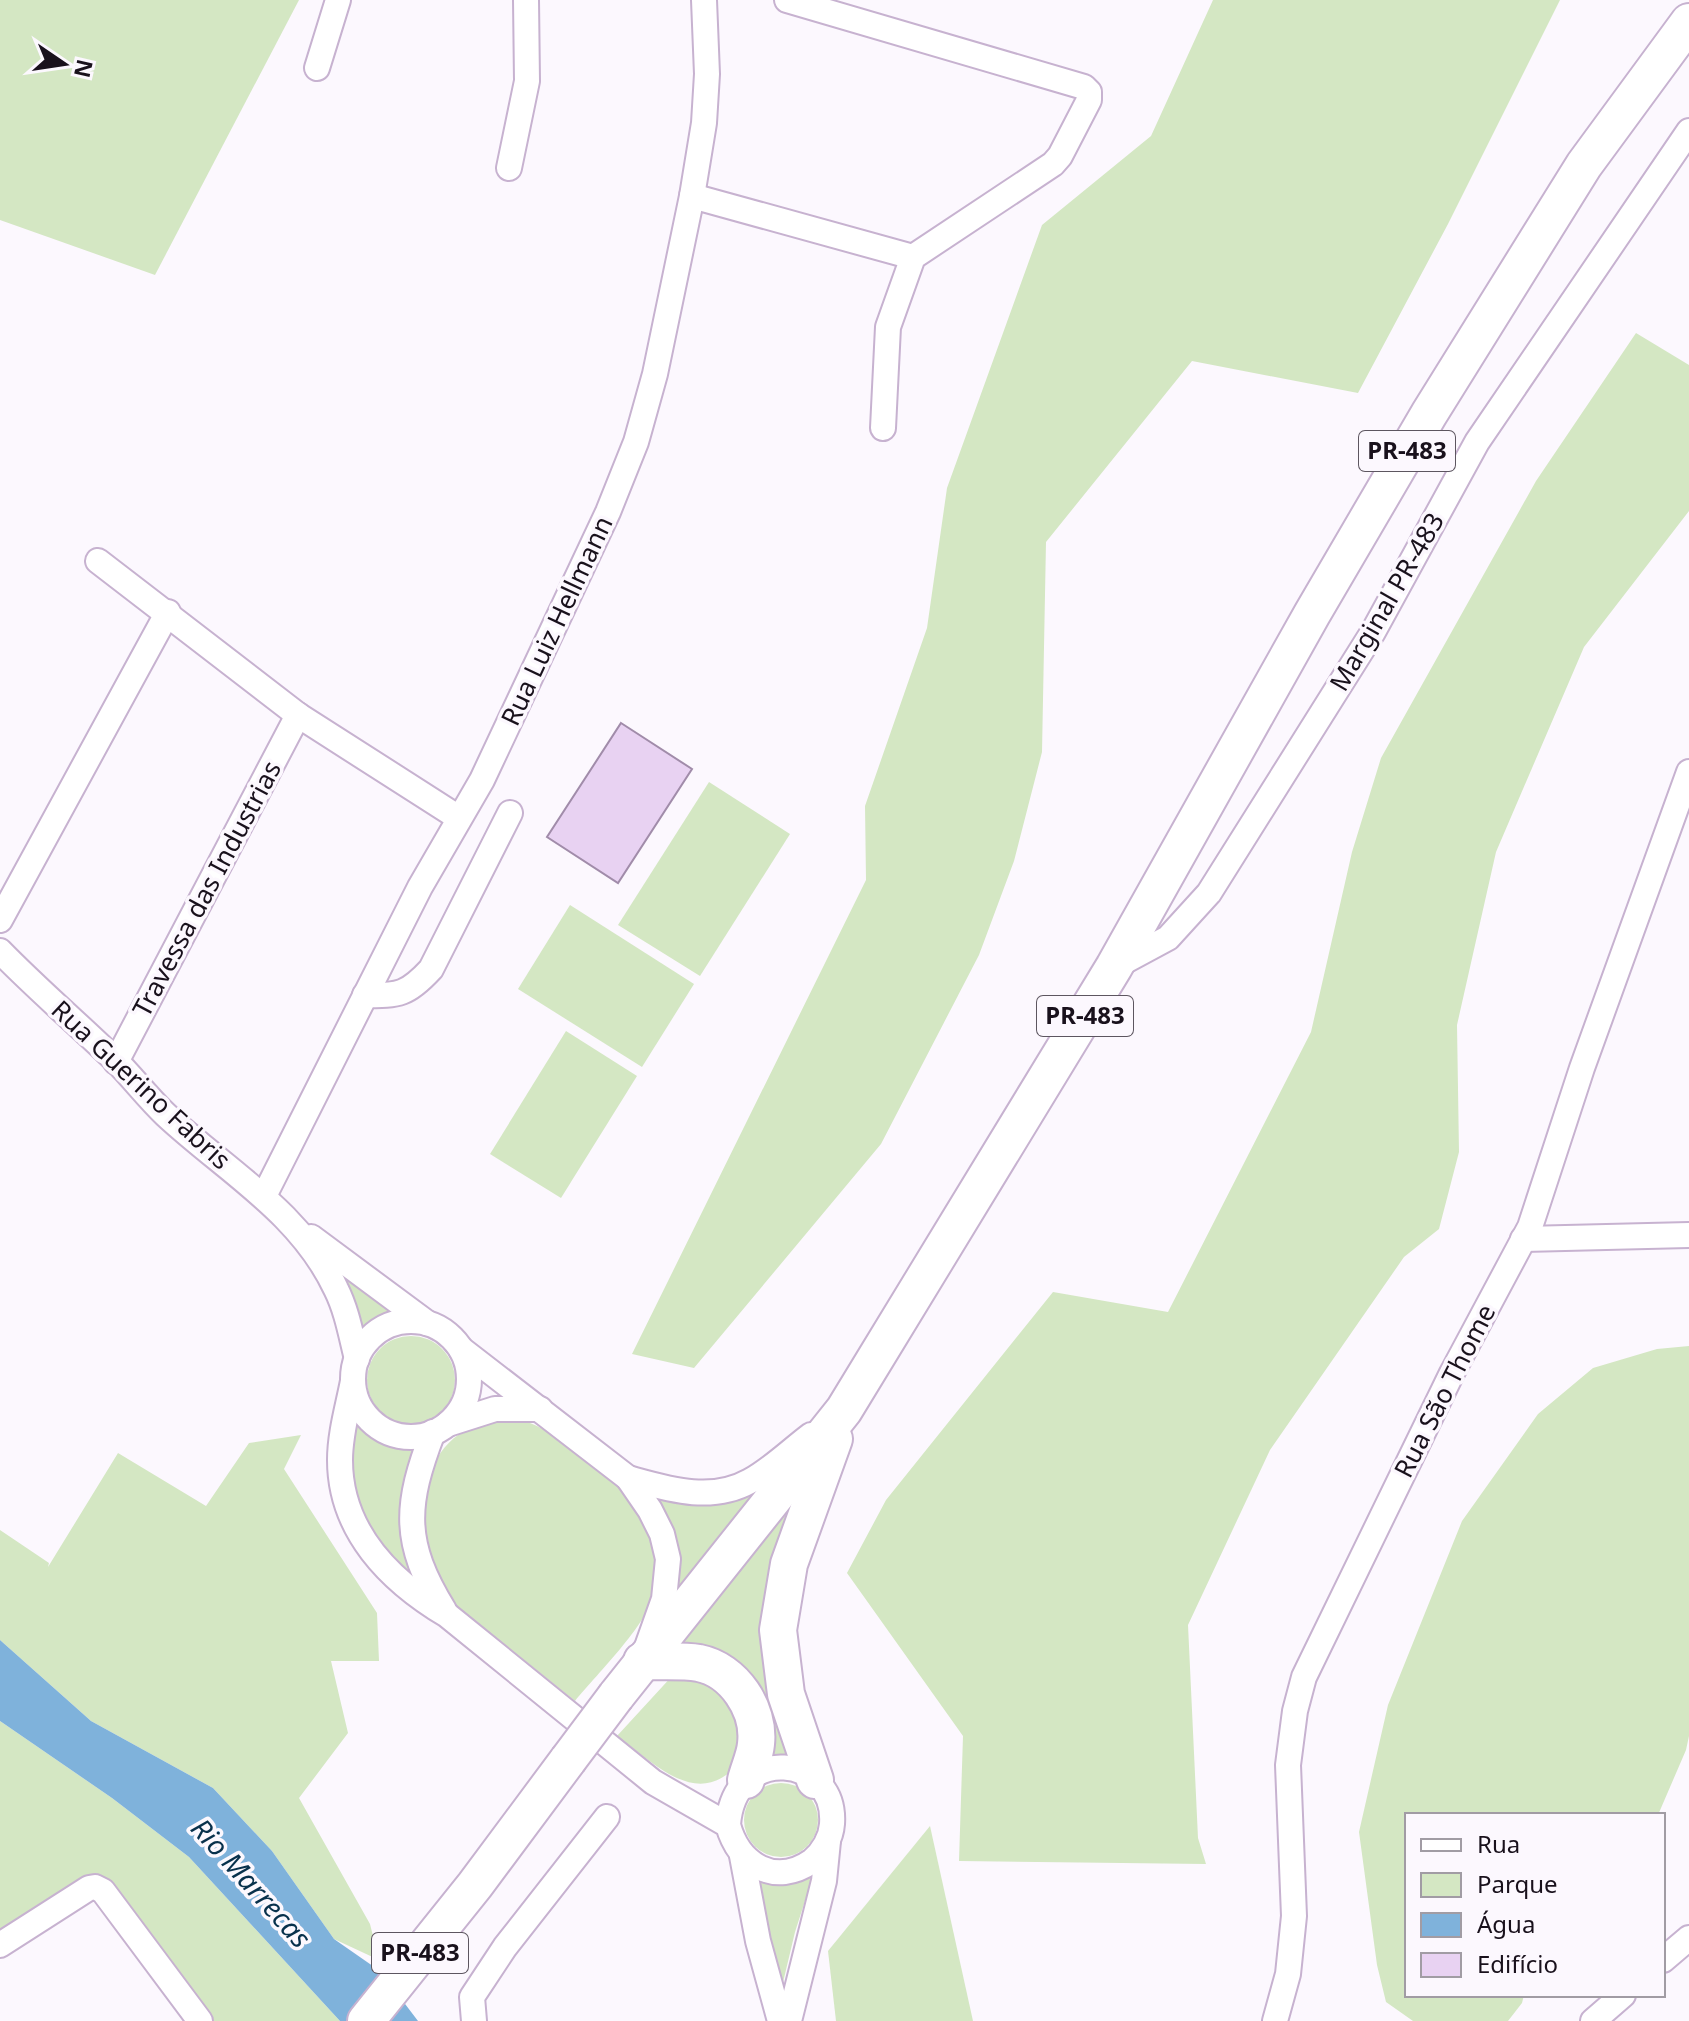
<svg xmlns="http://www.w3.org/2000/svg" width="1689" height="2021" font-family="'Noto Sans',sans-serif">
<style>
.green{fill:#d4e7c3}
.water{fill:#7fb2db}
.building{fill:#e8d2f2;stroke:#a18caa;stroke-width:2}
.lines{fill:none;stroke-linecap:round;stroke-linejoin:round}
.minor-casing{stroke:#c7b2d0;stroke-width:28}
.highway-casing{stroke:#c7b2d0;stroke-width:40}
.minor{stroke:#fff;stroke-width:24}
.highway{stroke:#fff;stroke-width:36}
.highway-bridge-casing{stroke:#c7b2d0;stroke-width:40;stroke-linecap:butt}
.highway-bridge{stroke:#fff;stroke-width:36}
.labels{text-anchor:middle;stroke-width:7;stroke-linejoin:round;paint-order:stroke}
.shield{fill:#fcf8fe;stroke:#5d5660;stroke-width:2}
.shield-label{font-size:24px;font-weight:bold;fill:#19111c}
.street-label{font-size:26px;fill:#19111c;stroke:#fcf8fe}
.water-label{font-size:28px;font-style:italic;fill:#08314c;stroke:#fcf8fe}
</style>
<rect width="100%" height="100%" fill="#fcf8fe"/>
<g class="green">
<polygon points="0,0 299,0 155,275 0,220"/>
<polygon points="1213,0 1560,0 1448,224 1358,393 1192,361 1046,542 1042,752 1014,861 979,955 881,1144 694,1368 632,1354 866,880 865,806 927,628 947,488 1042,225 1151,136"/>
<polygon points="1636,333 1689,365 1689,511 1584,647 1496,852 1457,1025 1459,1152 1439,1229 1404,1257 1270,1450 1188,1625 1198,1838 1206,1864 959,1861 963,1736 847,1573 886,1500 1053,1292 1168,1312 1311,1032 1352,852 1381,758 1536,481"/>
<polygon points="709,782 790,834 700,976 618,925"/>
<polygon points="570,905 694,984 642,1067 518,989"/>
<polygon points="566,1031 637,1076 561,1198 490,1154"/>
<polygon points="327,1256 402,1314 379,1322 362,1338"/>
<circle cx="411" cy="1380" r="44"/>
<polygon points="1689,1346 1689,1736 1686,1750 1658,1815 1407,1815 1407,1995 1524,1995 1522,2003 1508,2021 1413,2021 1386,2002 1377,1965 1359,1832 1388,1705 1462,1521 1538,1414 1593,1368 1657,1349"/>
<path d="M353,1407C366,1436 393,1449 424,1442L415,1460L429,1598L381,1558L350,1488Z"/>
<path d="M494,1420C506,1420 519,1419 530,1423C571,1439 646,1501 656,1544C659,1555 658,1576 657,1587C651,1621 598,1673 575,1701L448,1599C417,1551 408,1457 470,1428C477,1425 486,1423 494,1420Z"/>
<polygon points="301,1435 284,1469 377,1613 379,1661 331,1661 348,1733 299,1798 370,1924 379,1960 334,1939 272,1851 213,1788 91,1721 0,1640 0,1530 49,1563 48,1567 118,1453 206,1506 249,1443"/>
<polygon points="770,1480 677,1598 678,1556 641,1487"/>
<polygon points="801,1489 791,1511 798,1760 767,1757 767,1745 680,1646"/>
<path d="M699,1673L742,1715L736,1766C696,1810 652,1761 617,1736L674,1674Z"/>
<polygon points="0,1721 112,1798 189,1857 340,2021 214,2021 98,1878 0,1937"/>
<circle cx="781" cy="1820" r="37"/>
<polygon points="930,1826 973,2021 836,2021 828,1951"/>
<polygon points="754,1873 802,1879 813,1876 795,1932 780,1995"/>
</g>
<polygon class="water" points="0,1640 91,1721 213,1788 272,1851 334,1939 380,1971 418,2021 340,2021 189,1857 112,1798 0,1721"/>
<polygon class="building" points="621,723 692,769 618,883 547,837"/>
<g class="lines">
<defs>
<g id="minor">
<polyline points="787,0 1084,87 1089,92 1089,100 1060,156 1053,164 913,257 888,327 883,428"/>
<polyline points="317,68 338,0"/>
<polyline points="509,168 527,81 526,0"/>
<polyline points="692,196 913,257"/>
<polyline points="98,561 298,715 459,818"/>
<polyline points="0,920 168,612"/>
<path d="M0,951C37,989 78,1024 116,1061C133,1078 148,1098 166,1115C225,1170 300,1212 336,1289C347,1311 351,1335 357,1359"/>
<polyline points="1116,966 1168,938 1209,893 1373,632 1477,442 1689,131"/>
<path d="M365,995C399,996 408,994 431,969L510,813"/>
<polyline points="116,1062 298,715"/>
<polyline points="264,1196 420,887 482,780 608,512 636,442 655,374 692,196 704,123 707,74 704,0"/>
<polyline points="311,1237 427,1323"/>
<polyline points="1523,1239 1689,1235"/>
<circle cx="411" cy="1379" r="58"/>
<polyline points="461,1349 628,1478 650,1510 662,1534 668,1559 664,1599 648,1644"/>
<path d="M353,1381C348,1407 340,1433 340,1460C340,1531 390,1581 447,1615L653,1782L728,1825C739,1865 775,1887 812,1861C823,1852 831,1838 832,1824C837,1755 734,1742 728,1825"/>
<polyline points="448,1424 495,1409 540,1409"/>
<path d="M433,1432C405,1505 402,1542 444,1610"/>
<path d="M628,1478C668,1489 711,1503 750,1481C772,1469 791,1450 811,1435"/>
<polyline points="742,1856 758,1941 780,2021"/>
<polyline points="0,1945 89,1888 95,1887 103,1891 200,2021"/>
<polyline points="1663,1960 1689,1938"/>
<polyline points="474,2021 472,1997 505,1947 607,1817"/>
<polyline points="789,2021 824,1881 828,1841"/>
<polyline points="1275,2021 1288,1974 1294,1916 1288,1765 1295,1711 1304,1677 1452,1373 1530,1227 1582,1068 1689,772"/>
<polyline points="1593,2021 1623,1995"/>
</g>
<g id="highway">
<path d="M642,1661C660,1662 681,1660 699,1663C734,1670 760,1709 756,1744C755,1756 749,1768 746,1780"/>
<polyline points="616,1696 844,1410 1114,967 1312,614 1429,414 1584,165 1689,22"/>
<polyline points="815,1780 786,1694 778,1630 789,1564 834,1439"/>
<polyline points="366,2021 475,1885 568,1760"/>
</g>
</defs>
<use href="#minor" class="minor-casing"/>
<use href="#highway" class="highway-casing"/>
<use href="#minor" class="minor"/>
<use href="#highway" class="highway"/>
<defs>
<polyline id="highway-bridge" points="568,1760 616,1696"/>
</defs>
<use href="#highway-bridge" class="highway-bridge-casing"/>
<use href="#highway-bridge" class="highway-bridge"/>
</g>
<g class="labels">
<g class="shield">
<rect x="1359" y="431" width="96" height="40" rx="6"/>
<rect x="1037" y="996" width="96" height="40" rx="6"/>
<rect x="372" y="1933" width="96" height="40" rx="6"/>
</g>
<g class="shield-label">
<text x="1407" y="459">PR-483</text>
<text x="1085" y="1024">PR-483</text>
<text x="420" y="1961">PR-483</text>
</g>
<g class="street-label">
<text transform="translate(1387 602) rotate(-60)" y="9">Marginal PR-483</text>
<text transform="translate(557 621) rotate(-65)" y="9">Rua Luiz Hellmann</text>
<text transform="translate(207 889) rotate(-62)" y="9">Travessa das Industrias</text>
<text transform="translate(141 1085) rotate(43)" y="9">Rua Guerino Fabris</text>
<text transform="translate(1445 1391) rotate(-63)" y="9">Rua São Thome</text>
</g>
<g class="water-label">
<text transform="translate(251 1883) rotate(48)" y="10">Rio Marrecas</text>
</g>
</g>
<rect x="1405" y="1813" width="260" height="184" fill="#fcf8fe" stroke="#a19ca4" stroke-width="2"/>
<rect x="1421" y="1839" width="40" height="12" fill="#ffffff" stroke="#a19ca4" stroke-width="2"/>
<text x="1477" y="1853" font-size="24" fill="#19111c">Rua</text>
<rect x="1421" y="1873" width="40" height="24" fill="#d4e7c3" stroke="#a19ca4" stroke-width="2"/>
<text x="1477" y="1893" font-size="24" fill="#19111c">Parque</text>
<rect x="1421" y="1913" width="40" height="24" fill="#7fb2db" stroke="#a19ca4" stroke-width="2"/>
<text x="1477" y="1933" font-size="24" fill="#19111c">Água</text>
<rect x="1421" y="1953" width="40" height="24" fill="#e8d2f2" stroke="#a19ca4" stroke-width="2"/>
<text x="1477" y="1973" font-size="24" fill="#19111c">Edifício</text>
<g transform="translate(64 64) rotate(103)" stroke="#fcf8fe" stroke-width="6" paint-order="stroke">
<path d="M0-6L14 30L0 20L-14 30Z" fill="#19111c"/>
<text y="-12" font-size="22" font-weight="bold" text-anchor="middle" fill="#19111c">N</text>
</g>
</svg>
